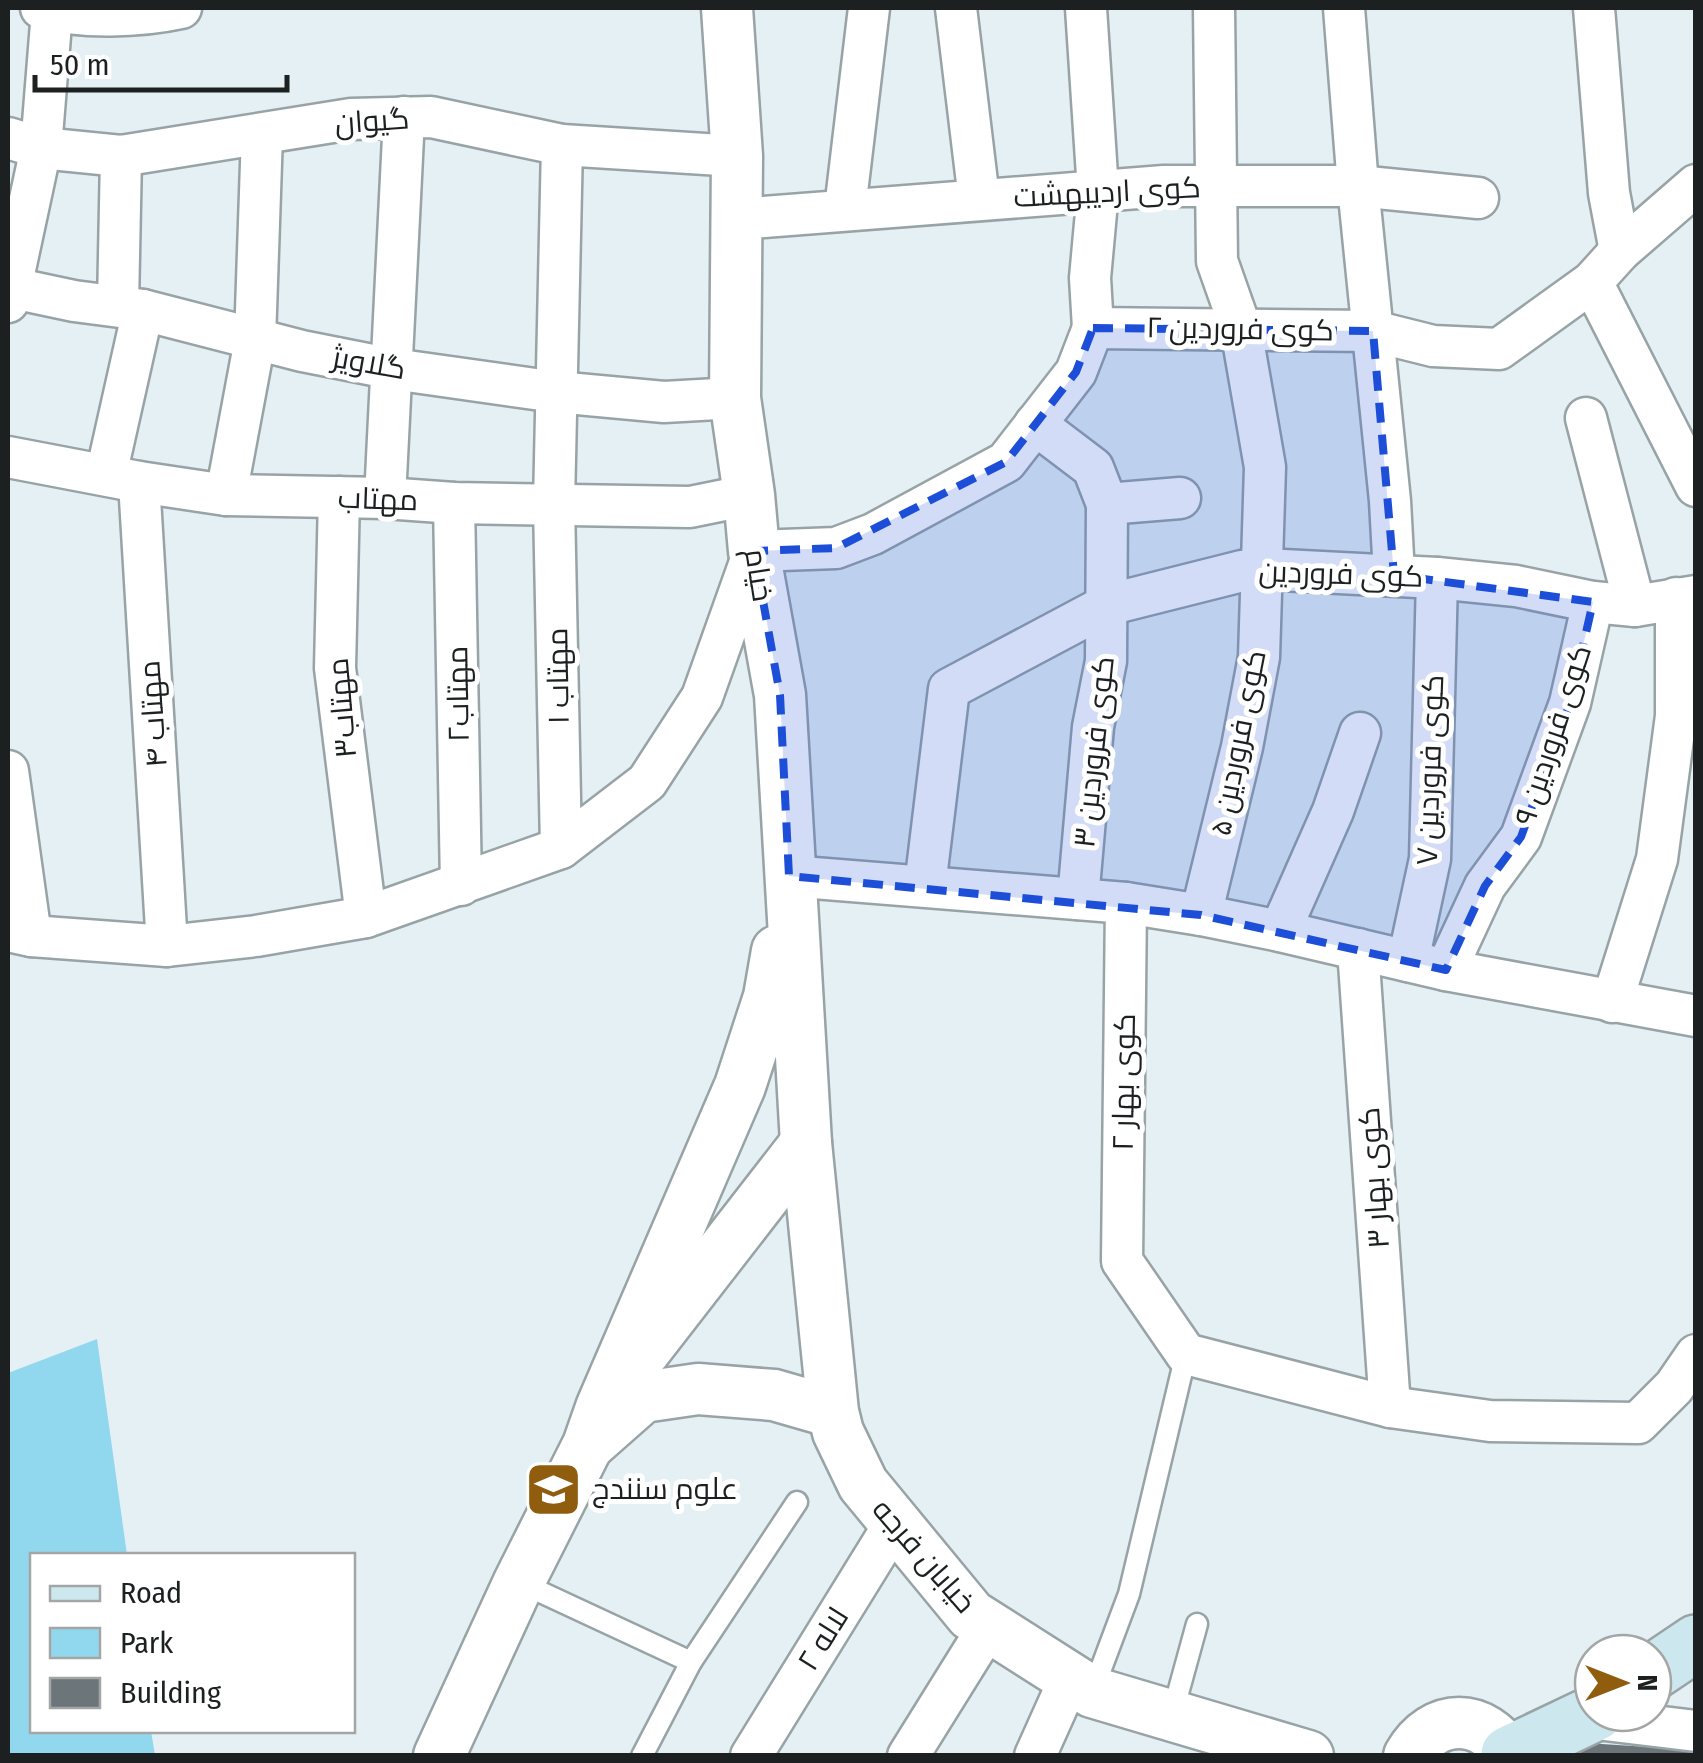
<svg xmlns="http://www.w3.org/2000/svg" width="1703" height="1763" font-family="'Fira Sans Condensed',Cairo,sans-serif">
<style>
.green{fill:#91d7ee}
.building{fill:#6c767a}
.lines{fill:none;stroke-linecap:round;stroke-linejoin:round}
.service-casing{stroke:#98a3a6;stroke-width:25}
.minor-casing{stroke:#98a3a6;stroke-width:45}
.tertiary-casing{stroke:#98a3a6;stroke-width:55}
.secondary-casing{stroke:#98a3a6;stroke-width:60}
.service{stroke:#fff;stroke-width:20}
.minor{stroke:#fff;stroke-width:40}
.tertiary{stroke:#fff;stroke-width:50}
.secondary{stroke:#cde7ef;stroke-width:55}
.marked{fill:#1d4ed8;fill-opacity:0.2;stroke:#1d4ed8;stroke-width:8;stroke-dasharray:20 12;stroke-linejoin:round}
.labels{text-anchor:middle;stroke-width:10;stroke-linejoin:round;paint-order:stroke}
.street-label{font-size:30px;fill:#1c2021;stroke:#fff}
.poi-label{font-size:30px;fill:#1c2021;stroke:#fff;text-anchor:start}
</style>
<rect width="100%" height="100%" fill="#e5f0f4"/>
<polygon class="green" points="97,1339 127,1555 32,1556 32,1730 151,1731 155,1755 8,1755 8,1373"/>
<polygon class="building" points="1586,1743 1696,1750 1696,1756 1576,1756"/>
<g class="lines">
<defs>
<g id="service">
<polyline points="519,1582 691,1662"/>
<polyline points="1093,1690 1129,1594 1186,1354"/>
<polyline points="1172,1715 1197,1624"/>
<polyline points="642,1756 691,1662 797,1502"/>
</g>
<g id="minor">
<path d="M41,8C82,19 140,17 181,8"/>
<polyline points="956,8 979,199"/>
<polyline points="1086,8 1098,191 1090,278 1093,328"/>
<polyline points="1344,8 1358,186 1390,501 1394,575"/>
<polyline points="1594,8 1609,193 1620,251"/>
<polyline points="8,138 41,148 121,156 351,119 431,117 562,145 737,156"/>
<polyline points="845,209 869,8"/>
<polyline points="738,219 1164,186 1358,186 1478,198"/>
<polyline points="1592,282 1696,486"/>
<polyline points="8,287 74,301 143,310 302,351 393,369 556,392 664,402 735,398"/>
<polyline points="8,302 41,148 52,11"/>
<polyline points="118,305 121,156"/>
<polyline points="1586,418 1635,606"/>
<polyline points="1035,424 1093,468 1107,504 1106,661 1093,727 1078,899"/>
<polyline points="8,457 139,482 226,495 385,498 454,503 690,507 749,495"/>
<polyline points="106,475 143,310"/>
<polyline points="139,482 167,946"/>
<polyline points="226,495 255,340 262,134"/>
<polyline points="339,497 335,668 366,917"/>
<polyline points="385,498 404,117"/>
<polyline points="454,503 461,885"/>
<polyline points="1107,504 1180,498"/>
<polyline points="8,771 31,936"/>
<polyline points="561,848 554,504 562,145"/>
<polyline points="789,876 1126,903 1201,915 1280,931 1446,970 1696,1016"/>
<polyline points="925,886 949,689 1107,605 1242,571 1263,569 1437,578 1516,586 1593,602 1635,606 1696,596"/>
<polyline points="1126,903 1122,1261 1186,1354 1390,1407 1490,1421 1638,1423 1674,1387 1696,1355"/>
<polyline points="1201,915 1242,747 1259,657 1265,467 1241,329 1217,261 1214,8"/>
<polyline points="8,931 31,936 167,946 256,936 366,917 561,848 647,782 702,697 754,551 836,548 873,534 1006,462 1076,372 1093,328 1373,331 1433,346 1499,349 1592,282 1620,251 1696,185"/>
<polyline points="1280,931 1333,811 1360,733"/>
<polyline points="1358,949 1390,1407"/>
<polyline points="1408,961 1430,859 1437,578"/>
<polyline points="1446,970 1485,886 1521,837 1570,703 1593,602"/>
<polyline points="1612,1002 1657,859 1676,716 1676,598"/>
<polyline points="1588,1718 1696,1731"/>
<polyline points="751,1756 895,1523"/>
<polyline points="908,1756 989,1626"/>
<polyline points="1035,1756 1070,1678"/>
</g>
<g id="tertiary">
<polyline points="727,8 737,156 735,398 749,495 754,551 780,695 806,1143 833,1412 838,1432 863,1484 971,1615 1092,1692 1308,1756"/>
<polyline points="644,1352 806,1143"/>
<polyline points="592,1442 643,1397 698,1389 774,1395 833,1412"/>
<polyline points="439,1756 519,1582 588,1445 601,1408 740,1086 769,997 777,951"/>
<path d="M1409,1756C1434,1712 1484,1712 1509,1756"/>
</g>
<g id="secondary">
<polyline points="1653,1672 1696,1643"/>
<polyline points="1509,1754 1595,1713"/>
</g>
</defs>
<use href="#service" class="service-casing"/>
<use href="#minor" class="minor-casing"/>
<use href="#tertiary" class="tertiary-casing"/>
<use href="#secondary" class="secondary-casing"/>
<use href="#service" class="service"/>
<use href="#minor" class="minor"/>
<use href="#tertiary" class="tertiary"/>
<use href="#secondary" class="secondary"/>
</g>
<path class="marked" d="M1093,328L1373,331L1394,575L1593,602L1570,703L1521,837L1485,886L1446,970L1201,915L789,876L780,695L754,551L836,548L1006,462L1076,372Z"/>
<defs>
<symbol id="school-square" viewBox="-11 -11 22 22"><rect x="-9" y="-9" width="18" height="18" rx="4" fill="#905d0e" stroke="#fff"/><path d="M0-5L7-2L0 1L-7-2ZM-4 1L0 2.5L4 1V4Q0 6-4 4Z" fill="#fff"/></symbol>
</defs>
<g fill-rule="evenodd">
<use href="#school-square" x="522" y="1458" width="63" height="63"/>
</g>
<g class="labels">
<g class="street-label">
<text transform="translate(372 121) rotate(-4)" y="10">گیوان</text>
<text transform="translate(1107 192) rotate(-3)" y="10">کوی اردیبهشت</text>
<text transform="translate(1240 329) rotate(1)" y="10">کوی فروردین ۲</text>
<text transform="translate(369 363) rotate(10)" y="10">گلاویژ</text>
<text transform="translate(378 499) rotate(2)" y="10">مهتاب</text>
<text transform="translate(1341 574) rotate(2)" y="10">کوی فروردین</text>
<text transform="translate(759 575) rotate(81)" y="10">خیام</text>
<text transform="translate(558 676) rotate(-91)" y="10">مهتاب ۱</text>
<text transform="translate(458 694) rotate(-91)" y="10">مهتاب۲</text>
<text transform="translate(342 708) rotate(-95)" y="10">مهتاب۳</text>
<text transform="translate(153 714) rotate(-94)" y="10">مهتاب ۴</text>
<text transform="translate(1553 735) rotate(-72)" y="10">کوی فروردین ۹</text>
<text transform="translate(1238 743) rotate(-79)" y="10">کوی فروردین ۵</text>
<text transform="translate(1094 752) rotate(-84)" y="10">کوی فروردین ۳</text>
<text transform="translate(1430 770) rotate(-88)" y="10">کوی فروردین ۷</text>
<text transform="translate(1124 1082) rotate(-89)" y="10">کوی بهار ۲</text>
<text transform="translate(1374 1178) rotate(-94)" y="10">کوی بهار ۳</text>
<text transform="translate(924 1556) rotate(49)" y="10">خیابان فرجه</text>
<text transform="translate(823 1639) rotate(-58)" y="10">لاله ۲</text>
</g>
<g class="poi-label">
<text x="592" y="1499">علوم سنندج</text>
</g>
</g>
<rect width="1703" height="1763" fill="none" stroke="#1c2021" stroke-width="20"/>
<rect x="30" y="1553" width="325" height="180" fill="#ffffff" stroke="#a4a6a6" stroke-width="2.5"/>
<rect x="50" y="1586" width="50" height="15" fill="#cde7ef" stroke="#a4a6a6" stroke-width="2.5"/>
<text x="120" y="1603" font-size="30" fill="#1c2021">Road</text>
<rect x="50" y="1628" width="50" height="30" fill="#91d7ee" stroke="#a4a6a6" stroke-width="2.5"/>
<text x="120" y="1653" font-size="30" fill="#1c2021">Park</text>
<rect x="50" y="1678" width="50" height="30" fill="#6c767a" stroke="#a4a6a6" stroke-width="2.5"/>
<text x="120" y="1703" font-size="30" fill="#1c2021">Building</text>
<g transform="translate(1623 1683) rotate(90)"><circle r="48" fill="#ffffff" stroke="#a4a6a6" stroke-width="2.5"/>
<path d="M0-8L18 38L0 25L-18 38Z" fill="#905d0e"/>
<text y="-15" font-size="28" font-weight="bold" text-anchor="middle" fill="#1c2021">N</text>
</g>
<path d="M35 75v15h252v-15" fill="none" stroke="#1c2021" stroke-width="5"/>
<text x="50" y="75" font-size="30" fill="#1c2021" stroke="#ffffff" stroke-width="8" paint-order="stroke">50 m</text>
</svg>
